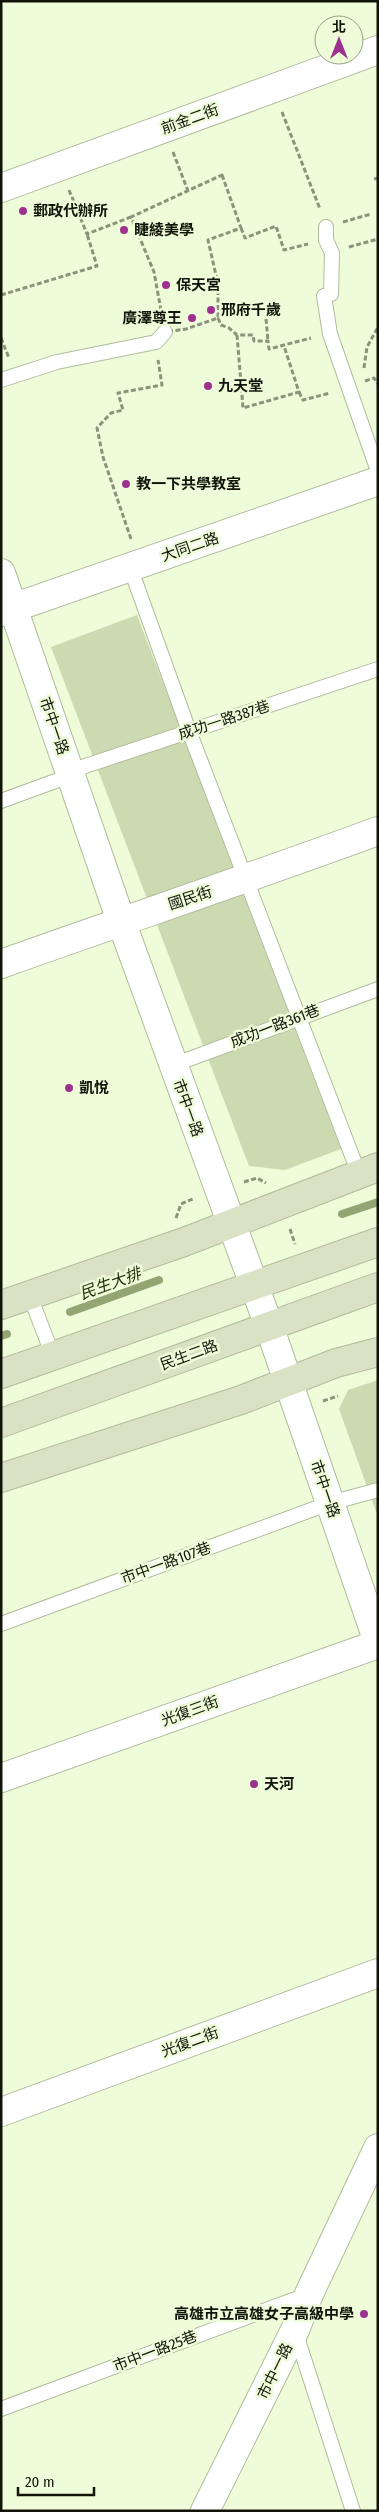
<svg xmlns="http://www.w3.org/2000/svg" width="379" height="2512" font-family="'Fira Sans Condensed','Noto Sans TC',sans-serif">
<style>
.green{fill:#cbdab0}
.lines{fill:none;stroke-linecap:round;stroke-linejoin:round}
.stream{stroke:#94a574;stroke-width:8}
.service-casing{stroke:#b0bc9c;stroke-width:16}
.minor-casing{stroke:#b0bc9c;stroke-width:30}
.secondary-casing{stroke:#b0bc9c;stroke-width:30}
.path{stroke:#8b937b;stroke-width:3;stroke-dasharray:5 2.5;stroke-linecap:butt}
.service{stroke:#fff;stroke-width:14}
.minor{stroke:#fff;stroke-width:28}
.secondary{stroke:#d9e2c4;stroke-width:28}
.poi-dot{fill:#9e3190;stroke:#effcda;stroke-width:2}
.labels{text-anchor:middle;stroke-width:5;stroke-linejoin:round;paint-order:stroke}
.street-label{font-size:15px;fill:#111509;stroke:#effcda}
.poi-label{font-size:15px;font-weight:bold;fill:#111509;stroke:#effcda;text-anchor:start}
.water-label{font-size:16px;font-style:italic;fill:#253009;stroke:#effcda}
</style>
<rect width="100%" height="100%" fill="#effcda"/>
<g class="green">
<polygon points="137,615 341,1149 285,1170 249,1166 51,647"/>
<polygon points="378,1380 378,1517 339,1409 348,1390"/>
</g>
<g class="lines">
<g class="stream">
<polyline points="342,1214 378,1202"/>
<polyline points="70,1312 159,1280"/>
<polyline points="1,1336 7,1334"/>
</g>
<defs>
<g id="service">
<polyline points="326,227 326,240 332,253 331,294 324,296 330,334 378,471"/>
<polyline points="1,380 57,362 156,342 165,332"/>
<polyline points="130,567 189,731 359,1174"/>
<polyline points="70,771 378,669"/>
<polyline points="1,801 72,775"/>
<polyline points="173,1065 378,989"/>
<polyline points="30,1296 53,1356"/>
<polyline points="1,1624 330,1503 378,1490"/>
<polyline points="295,2331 353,2511"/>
<polyline points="1,2409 309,2294"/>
</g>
<g id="minor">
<polyline points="1,188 378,50"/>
<polyline points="1,573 121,921 269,1326 378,1642"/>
<polyline points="1,612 378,481"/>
<path d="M1,964C127,919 253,877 378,831"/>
<polyline points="1,1778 378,1644"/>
<polyline points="1,2112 378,1973"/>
<polyline points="205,2511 295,2330 309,2294 378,2148"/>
</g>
<g id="secondary">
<polyline points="1,1305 184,1242 378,1167"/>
<polyline points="1,1374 378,1242"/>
<polyline points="1,1423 378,1287"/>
<polyline points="1,1478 241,1400 336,1363 378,1352"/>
</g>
</defs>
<use href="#service" class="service-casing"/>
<use href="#minor" class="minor-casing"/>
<use href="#secondary" class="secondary-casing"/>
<g class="path">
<polyline points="282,112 320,209"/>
<polyline points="173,152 188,191"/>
<polygon points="222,175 241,228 208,240 218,284 218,318 186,329 165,332 154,272 131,217"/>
<polyline points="374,179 378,178"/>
<polyline points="69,190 87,234 131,217"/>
<polyline points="343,222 371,214"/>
<polyline points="241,228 245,238 276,226 284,250 308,244"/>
<polyline points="349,247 378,239"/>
<polyline points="1,295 97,266 87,234"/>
<polyline points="218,318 221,325 229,328 237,335 253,335 254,341 268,341 269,349 311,338"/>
<polyline points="266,319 268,341"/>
<polyline points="237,335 243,408 299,392 284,346"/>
<polyline points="1,338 9,358"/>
<polyline points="364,368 367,347 378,327"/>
<polyline points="365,381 374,378 378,384"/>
<polyline points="299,392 303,400 330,393"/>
<polyline points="131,539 103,457 97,428 111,413 123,410 118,393 162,385 158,360"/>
<polyline points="244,1182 257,1178 266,1183"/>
<polyline points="176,1218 181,1204 195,1198"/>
<polyline points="290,1229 295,1244"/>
<polyline points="323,1401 338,1396"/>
</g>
<use href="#service" class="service"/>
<use href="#minor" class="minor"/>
<use href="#secondary" class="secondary"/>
</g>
<g class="poi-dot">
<circle cx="23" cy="211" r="5"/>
<circle cx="124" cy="230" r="5"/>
<circle cx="166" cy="285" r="5"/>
<circle cx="211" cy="310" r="5"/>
<circle cx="192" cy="318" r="5"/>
<circle cx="208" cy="386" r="5"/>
<circle cx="126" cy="484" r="5"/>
<circle cx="69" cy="1088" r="5"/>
<circle cx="254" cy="1784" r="5"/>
<circle cx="364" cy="2314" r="5"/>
</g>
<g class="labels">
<g class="street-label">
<text transform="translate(190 119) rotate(-20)" y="5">前金二街</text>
<text transform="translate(190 547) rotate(-19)" y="5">大同二路</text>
<text transform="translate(224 720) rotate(-18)" y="5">成功一路387巷</text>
<text transform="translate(54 726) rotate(71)" y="5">市中一路</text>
<text transform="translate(190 898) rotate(-18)" y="5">國民街</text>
<text transform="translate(275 1026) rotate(-21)" y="5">成功一路361巷</text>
<text transform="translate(188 1108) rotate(70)" y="5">市中一路</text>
<text transform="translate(189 1355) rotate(-20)" y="5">民生二路</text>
<text transform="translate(325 1489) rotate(71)" y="5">市中一路</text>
<text transform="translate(166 1563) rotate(-20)" y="5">市中一路107巷</text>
<text transform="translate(190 1711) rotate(-20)" y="5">光復三街</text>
<text transform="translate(190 2042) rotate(-20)" y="5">光復二街</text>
<text transform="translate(155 2351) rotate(-21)" y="5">市中一路25巷</text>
<text transform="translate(275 2371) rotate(-64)" y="5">市中一路</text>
</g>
<g class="poi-label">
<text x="33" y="216">郵政代辦所</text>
<text x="134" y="235">睫綾美學</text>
<text x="176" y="290">保天宮</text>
<text x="221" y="315">邢府千歲</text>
<text x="182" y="323" text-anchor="end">廣澤尊王</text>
<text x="218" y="391">九天堂</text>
<text x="136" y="489">教一下共學教室</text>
<text x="79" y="1093">凱悅</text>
<text x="264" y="1789">天河</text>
<text x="354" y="2319" text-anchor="end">高雄市立高雄女子高級中學</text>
</g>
<g class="water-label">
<text transform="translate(110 1283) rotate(-20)" y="6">民生大排</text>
</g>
</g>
<rect width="379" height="2512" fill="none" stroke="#111509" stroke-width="5"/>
<g transform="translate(339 40)"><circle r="24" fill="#effcda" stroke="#96a086"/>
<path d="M0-4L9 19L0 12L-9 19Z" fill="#9e3190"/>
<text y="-8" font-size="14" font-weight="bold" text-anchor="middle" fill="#111509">北</text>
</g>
<path d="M18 2487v8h76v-8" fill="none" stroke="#111509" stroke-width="2.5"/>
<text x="25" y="2487" font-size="15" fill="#111509" stroke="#effcda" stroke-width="4" paint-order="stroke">20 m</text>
</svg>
